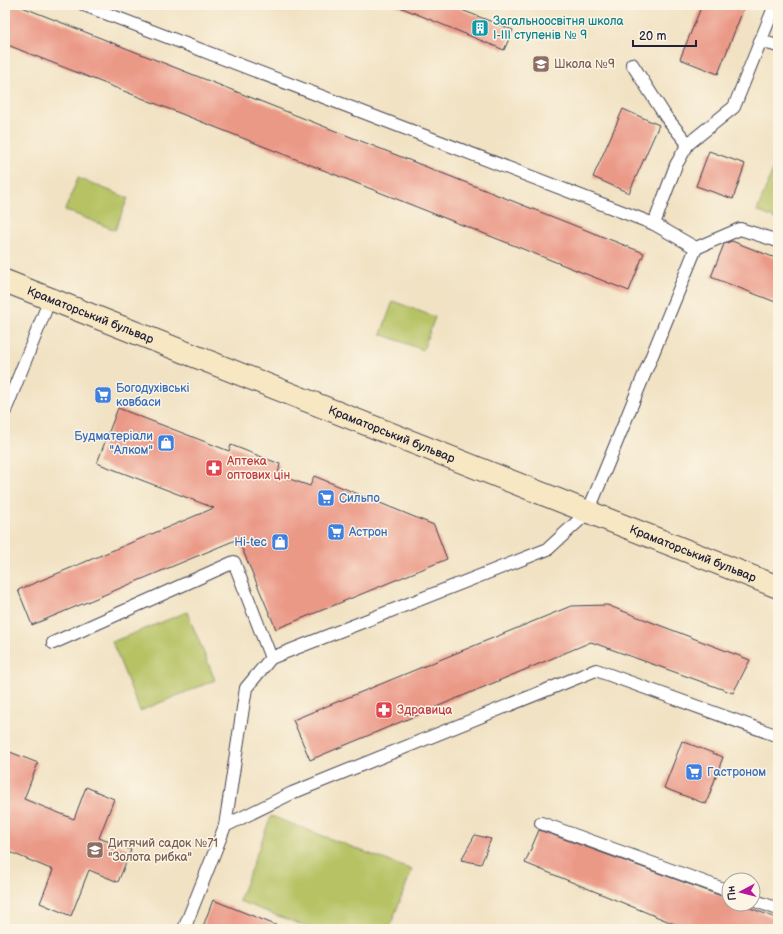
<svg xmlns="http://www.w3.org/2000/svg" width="783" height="934" font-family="'Balsamiq Sans',sans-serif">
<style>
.green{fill:#b6c264;stroke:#6c7250}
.building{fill:#eb9987}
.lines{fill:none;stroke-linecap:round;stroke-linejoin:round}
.lane-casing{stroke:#413f4f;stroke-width:14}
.secondary-casing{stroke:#413f4f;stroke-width:24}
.lane{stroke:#fff;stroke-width:12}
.secondary{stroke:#f7e8c3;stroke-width:22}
.labels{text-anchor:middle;stroke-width:3;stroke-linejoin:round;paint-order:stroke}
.culture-label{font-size:12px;fill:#0d838f;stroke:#fcf5e5;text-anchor:start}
.education-label{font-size:12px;fill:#785e54;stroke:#fcf5e5;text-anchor:start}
.street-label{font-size:12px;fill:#22223b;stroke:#fcf5e5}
.shop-label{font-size:12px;fill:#366cbe;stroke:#fcf5e5;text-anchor:start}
.health-label{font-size:12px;fill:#be3a42;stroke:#fcf5e5;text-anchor:start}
</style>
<rect width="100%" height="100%" fill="#fcf5e5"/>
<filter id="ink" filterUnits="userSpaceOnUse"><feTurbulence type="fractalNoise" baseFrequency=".025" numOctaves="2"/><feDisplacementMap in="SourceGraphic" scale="8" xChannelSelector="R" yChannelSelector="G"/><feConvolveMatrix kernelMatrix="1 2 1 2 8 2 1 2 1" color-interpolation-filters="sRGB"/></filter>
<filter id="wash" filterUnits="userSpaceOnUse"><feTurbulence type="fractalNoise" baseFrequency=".012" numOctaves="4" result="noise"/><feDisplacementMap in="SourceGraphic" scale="16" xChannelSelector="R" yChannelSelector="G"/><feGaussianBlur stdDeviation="0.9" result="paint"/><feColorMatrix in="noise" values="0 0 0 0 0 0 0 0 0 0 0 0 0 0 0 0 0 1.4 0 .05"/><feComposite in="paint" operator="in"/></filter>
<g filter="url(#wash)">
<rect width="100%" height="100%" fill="#f1e2c3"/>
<g class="green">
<polygon points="778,156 778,220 757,211"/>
<polygon points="78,178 128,198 115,230 65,210"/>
<polygon points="393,301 435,317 423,350 381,334"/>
<polygon points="187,612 215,680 140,711 112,642"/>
<polygon points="271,816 412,870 389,929 312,929 239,901"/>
</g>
<g id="blocks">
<g class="building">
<polygon points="5,5 17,5 644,253 629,291 5,44"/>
<polygon points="395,5 460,5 459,9 513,30 504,50"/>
<polygon points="702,5 745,5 718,74 680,59"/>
<polygon points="623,109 659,125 629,193 593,177"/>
<polygon points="709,151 745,164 733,199 696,186"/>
<polygon points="732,241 778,259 778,303 711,277 724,244"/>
<polygon points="118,408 229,451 231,445 280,464 278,475 310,486 314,476 434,525 447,559 276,629 238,539 32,625 18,590 214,508 97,463"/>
<polygon points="607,605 750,660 733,693 591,642 310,760 293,720 571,606"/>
<polygon points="682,741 723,757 706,804 664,788"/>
<polygon points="5,750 38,763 24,799 74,819 86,787 114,799 99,838 131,850 118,882 89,870 71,916 40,903 53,870 5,850"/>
<polygon points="539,830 719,895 729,899 729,904 740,904 778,919 778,929 687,929 525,863"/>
<polygon points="475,835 491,839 481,864 461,860"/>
<polygon points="213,900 283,928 283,929 202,929"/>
</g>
</g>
</g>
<g filter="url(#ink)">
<use href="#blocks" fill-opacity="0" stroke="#413f4f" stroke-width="1"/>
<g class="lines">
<defs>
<g id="lane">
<polyline points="84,5 654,224"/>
<polyline points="760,41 778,46"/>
<polyline points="632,64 666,117 688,144"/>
<polyline points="696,248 740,229 778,241"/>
<polyline points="5,411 50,299"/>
<polyline points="53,643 234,562 271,658"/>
<polyline points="541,823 729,891"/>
<polyline points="225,826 246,688 271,658 548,549 588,512 696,248 654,224 676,165 688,144 734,107 775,5"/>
<polyline points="753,900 778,909"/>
<polyline points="184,929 225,826 292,793 596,670 778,736"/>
</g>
<g id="secondary">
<path id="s1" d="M5,281L778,587"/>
</g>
</defs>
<use href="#lane" class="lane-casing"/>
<use href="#secondary" class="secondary-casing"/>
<use href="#lane" class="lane"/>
<use href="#secondary" class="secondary"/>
</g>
</g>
<defs>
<symbol id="building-square" viewBox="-11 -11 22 22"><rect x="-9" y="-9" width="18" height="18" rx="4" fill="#0f9aa8" stroke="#fcf5e5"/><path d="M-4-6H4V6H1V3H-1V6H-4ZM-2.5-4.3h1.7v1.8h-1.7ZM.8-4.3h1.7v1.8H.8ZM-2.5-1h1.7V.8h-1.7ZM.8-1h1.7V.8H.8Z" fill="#fff"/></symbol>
<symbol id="school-square" viewBox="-11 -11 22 22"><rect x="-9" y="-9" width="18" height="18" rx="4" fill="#8d6e63" stroke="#fcf5e5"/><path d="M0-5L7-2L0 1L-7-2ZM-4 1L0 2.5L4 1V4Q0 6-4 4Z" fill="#fff"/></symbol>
<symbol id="supermarket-square" viewBox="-11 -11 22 22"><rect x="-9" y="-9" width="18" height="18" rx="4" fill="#3f7fe0" stroke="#fcf5e5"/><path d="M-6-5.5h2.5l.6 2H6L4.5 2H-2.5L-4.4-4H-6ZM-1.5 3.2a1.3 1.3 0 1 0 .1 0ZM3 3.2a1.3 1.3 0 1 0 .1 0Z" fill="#fff"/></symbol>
<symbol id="shop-square" viewBox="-11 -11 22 22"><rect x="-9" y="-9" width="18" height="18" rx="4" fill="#3f7fe0" stroke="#fcf5e5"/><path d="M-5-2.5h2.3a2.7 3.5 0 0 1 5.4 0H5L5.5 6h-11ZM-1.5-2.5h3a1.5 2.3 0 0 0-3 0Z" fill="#fff"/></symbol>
<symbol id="pharmacy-square" viewBox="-11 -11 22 22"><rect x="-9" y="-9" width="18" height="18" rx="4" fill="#e0444e" stroke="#fcf5e5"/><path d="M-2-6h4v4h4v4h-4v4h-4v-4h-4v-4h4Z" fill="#fff"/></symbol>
</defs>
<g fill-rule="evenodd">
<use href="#building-square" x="470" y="18" width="20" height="20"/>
<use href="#school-square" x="531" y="54" width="20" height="20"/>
<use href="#supermarket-square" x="93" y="385" width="20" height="20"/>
<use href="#shop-square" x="156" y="433" width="20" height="20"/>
<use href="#pharmacy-square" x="204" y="458" width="20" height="20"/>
<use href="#supermarket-square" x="316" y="488" width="20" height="20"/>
<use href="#supermarket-square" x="326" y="522" width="20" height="20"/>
<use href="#shop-square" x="270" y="532" width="20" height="20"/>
<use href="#pharmacy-square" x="374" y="700" width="20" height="20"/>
<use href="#supermarket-square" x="684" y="762" width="20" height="20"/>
<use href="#school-square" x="85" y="840" width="20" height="20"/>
</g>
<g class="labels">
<g class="culture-label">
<text x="493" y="25">Загальноосвітня школа<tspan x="493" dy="14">І-ІІІ ступенів № 9</tspan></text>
</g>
<g class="education-label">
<text x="554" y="68">Школа №9</text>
<text x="108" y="847">Дитячий садок №71<tspan x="108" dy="14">"Золота рибка"</tspan></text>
</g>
<g class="street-label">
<text dy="4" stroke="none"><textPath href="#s1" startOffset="92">Краматорський бульвар</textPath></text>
<text dy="4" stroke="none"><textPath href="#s1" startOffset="416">Краматорський бульвар</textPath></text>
<text dy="4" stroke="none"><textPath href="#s1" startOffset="740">Краматорський бульвар</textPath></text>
</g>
<g class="shop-label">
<text x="116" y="392">Богодухівські<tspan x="116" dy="14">ковбаси</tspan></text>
<text x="153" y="440" text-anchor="end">Будматеріали<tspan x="153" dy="14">"Алком"</tspan></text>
<text x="339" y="502">Сильпо</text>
<text x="349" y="536">Астрон</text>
<text x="267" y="546" text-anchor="end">Hi-tec</text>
<text x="707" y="776">Гастроном</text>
</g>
<g class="health-label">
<text x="227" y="465">Аптека<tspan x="227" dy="14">оптових цін</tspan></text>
<text x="397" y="714">Здравица</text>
</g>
</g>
<rect width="783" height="934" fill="none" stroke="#fcf5e5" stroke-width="20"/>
<g transform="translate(741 892) rotate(263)"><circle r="19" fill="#fcf5e5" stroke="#a5a1a1"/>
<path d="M0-3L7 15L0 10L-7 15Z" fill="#b5179e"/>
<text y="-6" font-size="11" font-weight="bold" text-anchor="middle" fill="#22223b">Пн</text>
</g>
<path d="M633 40v6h63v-6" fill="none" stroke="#22223b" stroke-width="2"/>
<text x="639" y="40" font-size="12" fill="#22223b" stroke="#fcf5e5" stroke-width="3" paint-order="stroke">20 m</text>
</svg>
